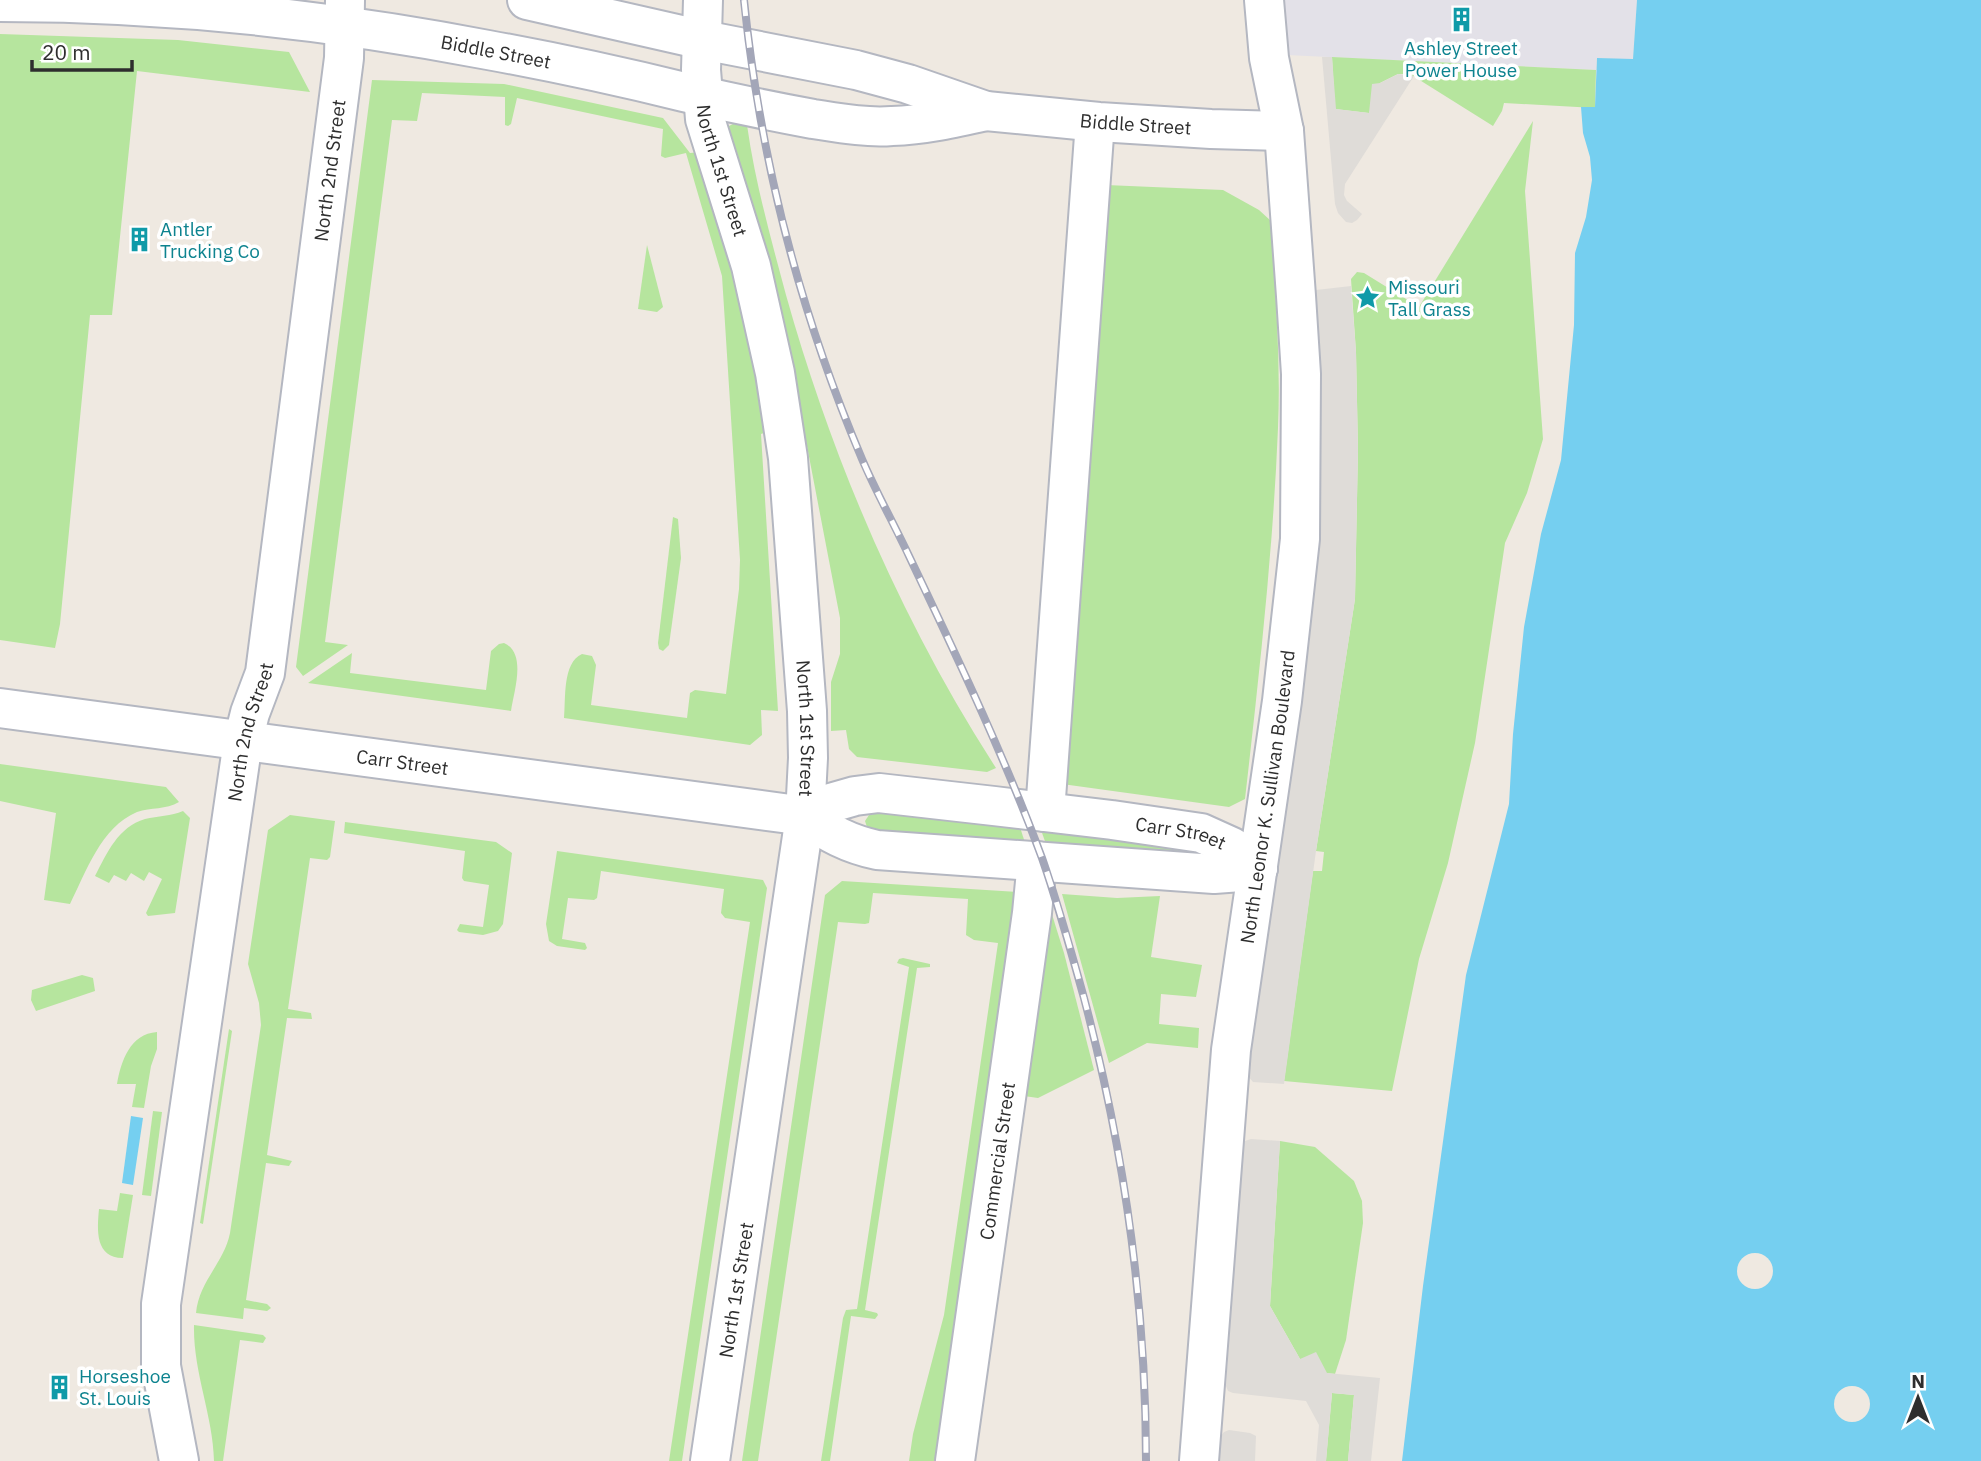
<svg xmlns="http://www.w3.org/2000/svg" width="1981" height="1461" font-family="'IBM Plex Sans',sans-serif">
<style>
.industrial{fill:#e3e1e8}
.green{fill:#b6e59e}
.plaza{fill:#dfdcd8}
.water{fill:#75cff0}
.pier{fill:#efe9e1}
.lines{fill:none;stroke-linecap:round;stroke-linejoin:round}
.minor-casing{stroke:#b4b7c1;stroke-width:42}
.minor{stroke:#fff;stroke-width:38}
.rail-casing{stroke:#a3a6b8;stroke-width:8}
.rail{stroke:#fff;stroke-width:5;stroke-dasharray:16;stroke-linecap:butt}
.labels{text-anchor:middle;stroke-width:7;stroke-linejoin:round;paint-order:stroke}
.culture-label{font-size:19px;fill:#0d838f;stroke:#fff;text-anchor:start}
.street-label{font-size:19px;fill:#2e2e2e;stroke:#fff}
</style>
<rect width="100%" height="100%" fill="#efe9e1"/>
<polygon class="industrial" points="1282,0 1637,0 1633,60 1597,58 1596,70 1287,55"/>
<g class="green">
<polygon points="0,34 178,40 289,52 310,92 137,71 112,315 90,315 60,624 55,648 0,640"/>
<polygon points="1332,57 1596,70 1595,108 1504,103 1502,111 1493,126 1410,74 1398,74 1380,83 1369,113 1335,109"/>
<path d="M372,80L504,84L663,118L690,153L701,152L736,277L770,431L761,434L778,711L761,710L762,735L750,745L564,718C566,699 562,663 582,654L592,656L596,665L591,705L687,718L690,693L695,690L726,694L739,589L740,560L722,276L686,153L665,158L661,156L663,129L517,98L511,124L508,126L505,125V97L422,93L417,121L392,120L325,642L348,645L303,676L296,667Z"/>
<polygon points="1533,121 1525,191 1543,439 1527,493 1505,543 1475,743 1448,863 1419,959 1392,1091 1284,1081 1313,871 1322,871 1324,852 1316,851 1355,599 1358,450 1356,352 1351,279 1357,272 1364,273 1419,307"/>
<path d="M733,124L747,125C755,182 771,239 786,295C833,462 902,622 996,768L987,772L857,757L849,749L846,730L831,731V682L840,654V618L797,394L727,127Z"/>
<path d="M1106,185L1223,190L1259,210L1271,221C1275,290 1281,359 1278,428C1273,552 1259,676 1245,799L1229,807L1062,784Z"/>
<polygon points="647,245 663,307 657,312 638,309"/>
<polygon points="673,517 678,519 681,558 669,645 663,651 659,649 658,643"/>
<path d="M504,643C527,653 514,691 511,711L308,683L352,653L350,673L486,690L491,651L499,644Z"/>
<path d="M0,764L166,787L179,802C166,810 151,807 137,812C101,827 86,872 70,904L44,900L56,813L0,801Z"/>
<path d="M183,811L190,818L175,913L148,916L146,913L162,879L149,872L144,881L131,873L126,881L114,875L109,883L95,876C107,853 118,827 145,819C158,816 171,816 183,811Z"/>
<polygon points="883,812 1020,827 1026,846 868,830 865,821 869,815"/>
<path d="M290,815L335,821L330,857L327,860L310,858L288,1009L311,1013L312,1019L287,1018L267,1155L292,1161L289,1166L266,1163L246,1300L267,1304L271,1308L267,1311L244,1308L243,1319L196,1313C199,1281 224,1263 230,1233L261,1025L259,1003L248,964L268,830Z"/>
<polygon points="345,822 496,842 512,853 503,924 498,931 483,935 459,932 457,930 460,924 483,927 489,885 464,881 462,878 465,851 344,833"/>
<polygon points="1041,830 1192,849 1194,854 1047,847"/>
<polygon points="557,851 763,880 767,888 682,1461 669,1461 750,922 725,918 721,913 724,889 601,871 597,898 594,900 568,898 562,939 585,943 587,948 585,950 557,946 549,941 546,924"/>
<polygon points="842,881 1019,892 941,1461 909,1461 913,1434 944,1315 998,943 974,940 966,935 968,899 873,893 869,923 865,924 838,922 758,1461 742,1461 825,895"/>
<polygon points="1045,892 1064,953 1094,1070 1038,1098 1024,1096"/>
<polygon points="1062,894 1117,898 1160,896 1151,957 1202,965 1196,997 1161,994 1159,1024 1199,1028 1198,1048 1147,1043 1109,1063"/>
<polygon points="903,958 930,964 930,967 917,968 865,1310 877,1313 878,1315 875,1319 851,1316 830,1461 821,1461 843,1318 846,1310 857,1309 909,967 897,963 899,959"/>
<polygon points="82,975 93,978 95,991 36,1011 31,1000 32,990"/>
<polygon points="229,1029 232,1031 203,1224 200,1223"/>
<path d="M157,1032V1049L151,1066L144,1108L132,1107L136,1084H117C121,1061 130,1034 157,1032Z"/>
<polygon points="153,1111 162,1112 151,1196 142,1195"/>
<polygon points="1280,1141 1315,1147 1354,1181 1362,1201 1363,1223 1346,1340 1335,1374 1326,1373 1300,1359 1270,1306"/>
<path d="M120,1193L133,1195L123,1258C95,1258 97,1230 99,1209L117,1211Z"/>
<path d="M194,1325L263,1335L266,1338L263,1343L240,1340L223,1461H214C213,1415 193,1372 194,1325Z"/>
<polygon points="1332,1393 1354,1395 1348,1461 1326,1461"/>
</g>
<g class="plaza">
<polygon points="1322,57 1332,57 1336,109 1369,113 1372,84 1380,83 1398,74 1414,76 1345,184 1344,195 1347,201 1362,214 1357,220 1352,223 1346,222 1338,213 1335,204"/>
<polygon points="1351,286 1356,352 1358,450 1355,599 1316,851 1284,1084 1253,1082 1247,1075 1263,936 1305,663 1316,576 1321,468 1320,397 1313,293 1316,290"/>
<polygon points="1251,1139 1280,1141 1270,1306 1300,1359 1316,1352 1327,1373 1380,1378 1371,1461 1348,1461 1354,1395 1332,1393 1326,1461 1316,1461 1319,1425 1306,1401 1233,1393 1228,1391 1226,1386 1242,1144 1245,1141"/>
<polygon points="1229,1430 1250,1433 1256,1436 1255,1461 1219,1461 1221,1436 1224,1432"/>
</g>
<g class="water">
<polygon points="1637,0 1981,0 1981,1461 1402,1461 1423,1286 1466,975 1509,804 1513,734 1524,627 1541,534 1561,460 1574,325 1575,253 1586,217 1592,180 1590,157 1583,133 1581,107 1595,107 1597,58 1633,59"/>
<polygon points="131,1116 143,1118 133,1185 122,1183"/>
</g>
<g class="pier">
<circle cx="1755" cy="1271" r="18"/>
<circle cx="1852" cy="1404" r="18"/>
</g>
<g class="lines">
<defs>
<g id="minor">
<path id="s1" d="M527,0L703,40L856,70L908,84L986,111L1099,122L1211,129L1284,131"/>
<path id="s2" d="M703,0L701,70L705,119L751,266L775,373L788,458L807,711L808,758L805,816L710,1461"/>
<path id="s3" d="M0,2C164,2 327,19 488,50C554,62 619,76 684,92C727,102 770,111 813,119C839,123 866,128 892,126C924,125 955,118 986,111"/>
<path id="s4" d="M0,708L805,816C828,833 849,844 877,850L1214,874L1241,872L1258,868"/>
<polyline points="1045,812 1095,122"/>
<path id="s5" d="M805,816L827,804L855,796L879,793L994,806L1112,820L1201,833L1232,847L1258,868"/>
<path id="s6" d="M179,1461L161,1366V1304L243,741L250,713L265,673L344,58L345,0"/>
<path id="s7" d="M955,1461L1032,913L1037,861"/>
<path id="s8" d="M1199,1461L1231,1050L1282,701L1300,539L1301,374L1296,296L1284,131L1269,58L1264,0"/>
</g>
</defs>
<use href="#minor" class="minor-casing"/>
<use href="#minor" class="minor"/>
<defs>
<path id="rail" d="M744,0C760,158 800,313 862,459C876,492 894,524 909,556C956,655 1004,755 1042,858C1058,904 1071,951 1084,998C1124,1150 1146,1304 1146,1461"/>
</defs>
<use href="#rail" class="rail-casing"/>
<use href="#rail" class="rail"/>
</g>
<defs>
<symbol id="building-bare" viewBox="-9 -9 18 18"><path d="M-4-6H4V6H1V3H-1V6H-4ZM-2.5-4.3h1.7v1.8h-1.7ZM.8-4.3h1.7v1.8H.8ZM-2.5-1h1.7V.8h-1.7ZM.8-1h1.7V.8H.8Z" fill="#0f9aa8" stroke="#fff" stroke-width="2.5" paint-order="stroke"/></symbol>
<symbol id="sight-bare" viewBox="-9 -9 18 18"><path d="M0-6L1.8-2.2L6-1.7L2.9 1.2L3.7 5.4L0 3.3L-3.7 5.4L-2.9 1.2L-6-1.7L-1.8-2.2Z" fill="#0f9aa8" stroke="#fff" stroke-width="2.5" paint-order="stroke"/></symbol>
</defs>
<g fill-rule="evenodd">
<use href="#building-bare" x="1444" y="2" width="35" height="35"/>
<use href="#building-bare" x="122" y="222" width="35" height="35"/>
<use href="#sight-bare" x="1350" y="280" width="35" height="35"/>
<use href="#building-bare" x="42" y="1370" width="35" height="35"/>
</g>
<g class="labels">
<g class="culture-label">
<text x="1461" y="55" text-anchor="middle">Ashley Street<tspan x="1461" dy="22">Power House</tspan></text>
<text x="160" y="236">Antler<tspan x="160" dy="22">Trucking Co</tspan></text>
<text x="1388" y="294">Missouri<tspan x="1388" dy="22">Tall Grass</tspan></text>
<text x="79" y="1383">Horseshoe<tspan x="79" dy="22">St. Louis</tspan></text>
</g>
<g class="street-label">
<text dy="7" stroke="none"><textPath href="#s3" startOffset="499">Biddle Street</textPath></text>
<text dy="7" stroke="none"><textPath href="#s1" startOffset="623">Biddle Street</textPath></text>
<text dy="7" stroke="none"><textPath href="#s2" startOffset="173">North 1st Street</textPath></text>
<text dy="7" stroke="none"><textPath href="#s6" startOffset="1306">North 2nd Street</textPath></text>
<text dy="7" stroke="none"><textPath href="#s2" startOffset="740">North 1st Street</textPath></text>
<text dy="7" stroke="none"><textPath href="#s6" startOffset="738">North 2nd Street</textPath></text>
<text dy="7" stroke="none"><textPath href="#s4" startOffset="406">Carr Street</textPath></text>
<text dy="7" stroke="none"><textPath href="#s8" startOffset="668">North Leonor K. Sullivan Boulevard</textPath></text>
<text dy="7" stroke="none"><textPath href="#s5" startOffset="383">Carr Street</textPath></text>
<text dy="7" stroke="none"><textPath href="#s7" startOffset="303">Commercial Street</textPath></text>
<text transform="translate(736 1290) rotate(-81)" y="7">North 1st Street</text>
</g>
</g>
<g transform="translate(1918 1398)" stroke="#ffffff" stroke-width="5" paint-order="stroke">
<path d="M0-5L12 26L0 18L-12 26Z" fill="#2e2e2e"/>
<text y="-10" font-size="19" font-weight="bold" text-anchor="middle" fill="#2e2e2e">N</text>
</g>
<path d="M32 60v10h100v-10" fill="none" stroke="#2e2e2e" stroke-width="3.5"/>
<text x="42" y="60" font-size="21" fill="#2e2e2e" stroke="#ffffff" stroke-width="5" paint-order="stroke">20 m</text>
</svg>
